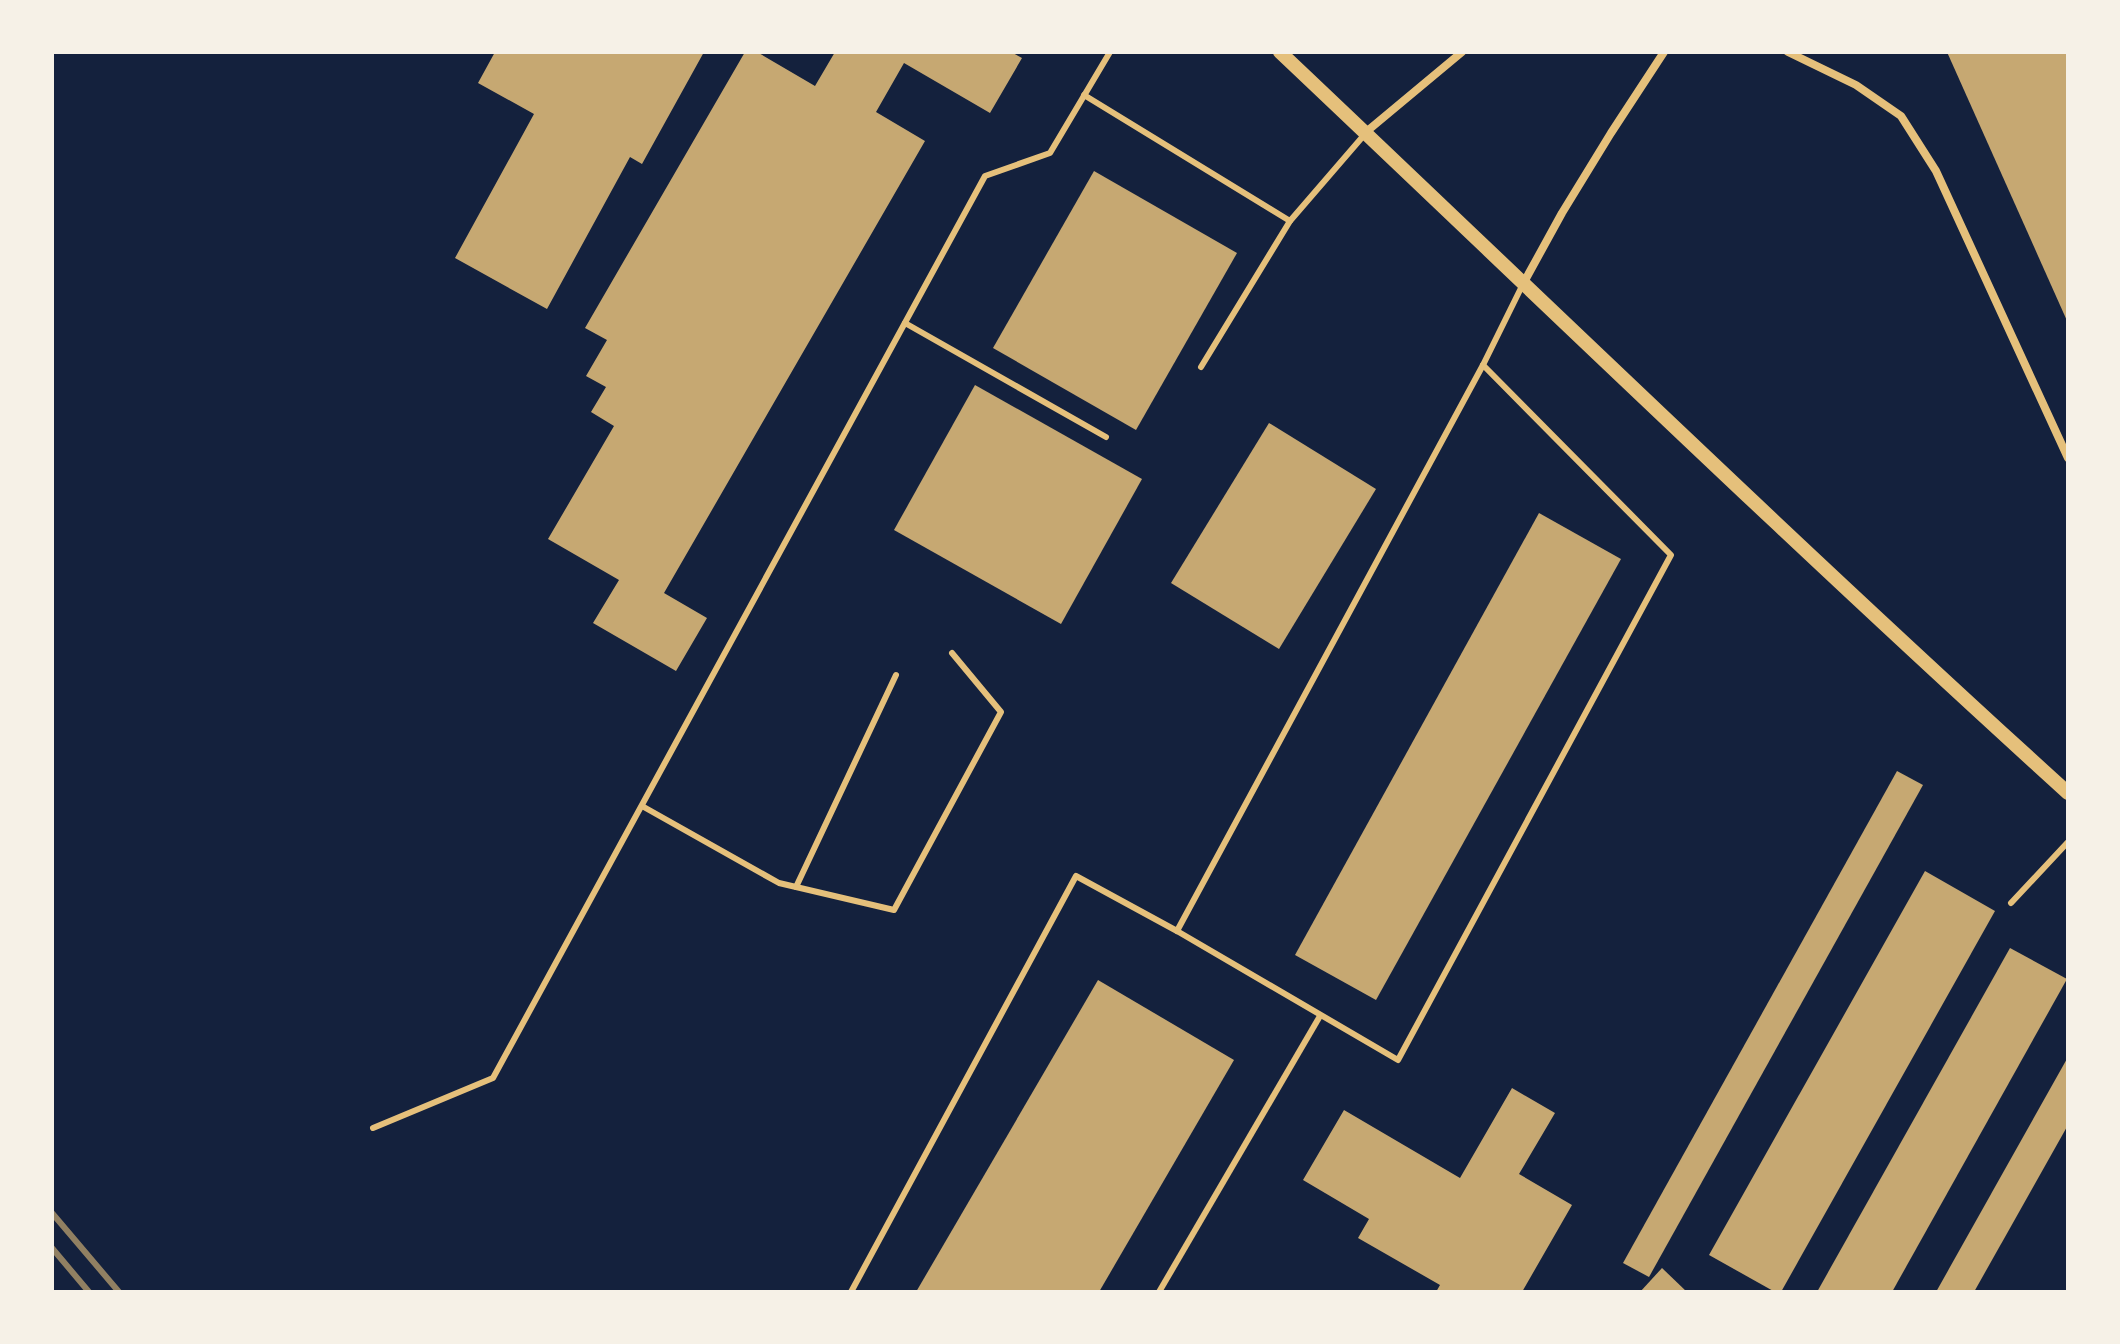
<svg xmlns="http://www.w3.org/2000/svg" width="2120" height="1344" font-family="'Nunito Sans',sans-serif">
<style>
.building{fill:#c6a872}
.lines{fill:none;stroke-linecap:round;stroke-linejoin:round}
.service{stroke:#e5c07b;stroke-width:6}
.minor{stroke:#e5c07b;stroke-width:8}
.tertiary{stroke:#e5c07b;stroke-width:14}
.rail{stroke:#918062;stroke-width:6}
</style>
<rect width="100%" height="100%" fill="#14213d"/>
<g class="building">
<polygon points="495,52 704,52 642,164 630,157 547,309 455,258 534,114 478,83"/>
<polygon points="745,52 757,52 815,86 835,52 1011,52 1022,58 990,113 904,63 876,112 925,141 664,593 707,618 676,671 593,623 619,580 548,539 614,426 591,412 606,387 586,376 607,340 585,328"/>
<polygon points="1947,52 2068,52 2068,323"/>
<polygon points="1094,171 1237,253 1136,430 993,348"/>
<polygon points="975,385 1142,479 1061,624 894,530"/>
<polygon points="1269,423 1376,489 1279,649 1171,583"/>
<polygon points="1539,513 1621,559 1376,1000 1295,955"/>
<polygon points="1897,771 1923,785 1649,1277 1623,1263"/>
<polygon points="1925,871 1995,911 1781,1292 1775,1292 1709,1255"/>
<polygon points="2010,948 2067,979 1892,1292 1817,1292"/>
<polygon points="1098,980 1234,1060 1099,1292 916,1292"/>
<polygon points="2068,1057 2068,1125 1974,1292 1936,1292"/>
<polygon points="1512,1088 1555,1113 1519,1174 1572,1205 1522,1292 1436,1292 1440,1285 1358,1238 1369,1219 1303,1180 1344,1110 1460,1178"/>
<polygon points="1662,1268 1687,1292 1640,1292"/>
</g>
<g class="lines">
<g class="service">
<polyline points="1084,95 1290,221 1365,134"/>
<polyline points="905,323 1106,437"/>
<polyline points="1201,367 1290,221"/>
<polyline points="642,806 779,883 894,910 1001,712 952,653"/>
<polyline points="796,887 896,675"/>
<polyline points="2011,903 2068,842"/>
<polyline points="1177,931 1483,365 1523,284"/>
<polyline points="373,1128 493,1078 985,176 1050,153 1110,52"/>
<polyline points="851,1292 1076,876 1177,931 1398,1060 1671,555 1483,365"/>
<polyline points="1159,1292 1320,1016"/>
</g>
<g class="minor">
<polyline points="1788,52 1856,85 1901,116 1936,171 2068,458"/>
<polyline points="1366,132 1462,52"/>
<polyline points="1523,284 1562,213 1611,133 1664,52"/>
</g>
<path class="tertiary" d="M1280,52C1542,300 1801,551 2068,793"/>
<g class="rail">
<polyline points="52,1213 119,1292"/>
<polyline points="52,1248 89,1292"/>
</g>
</g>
<rect width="2120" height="1344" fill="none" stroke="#f6f1e7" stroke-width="108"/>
</svg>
